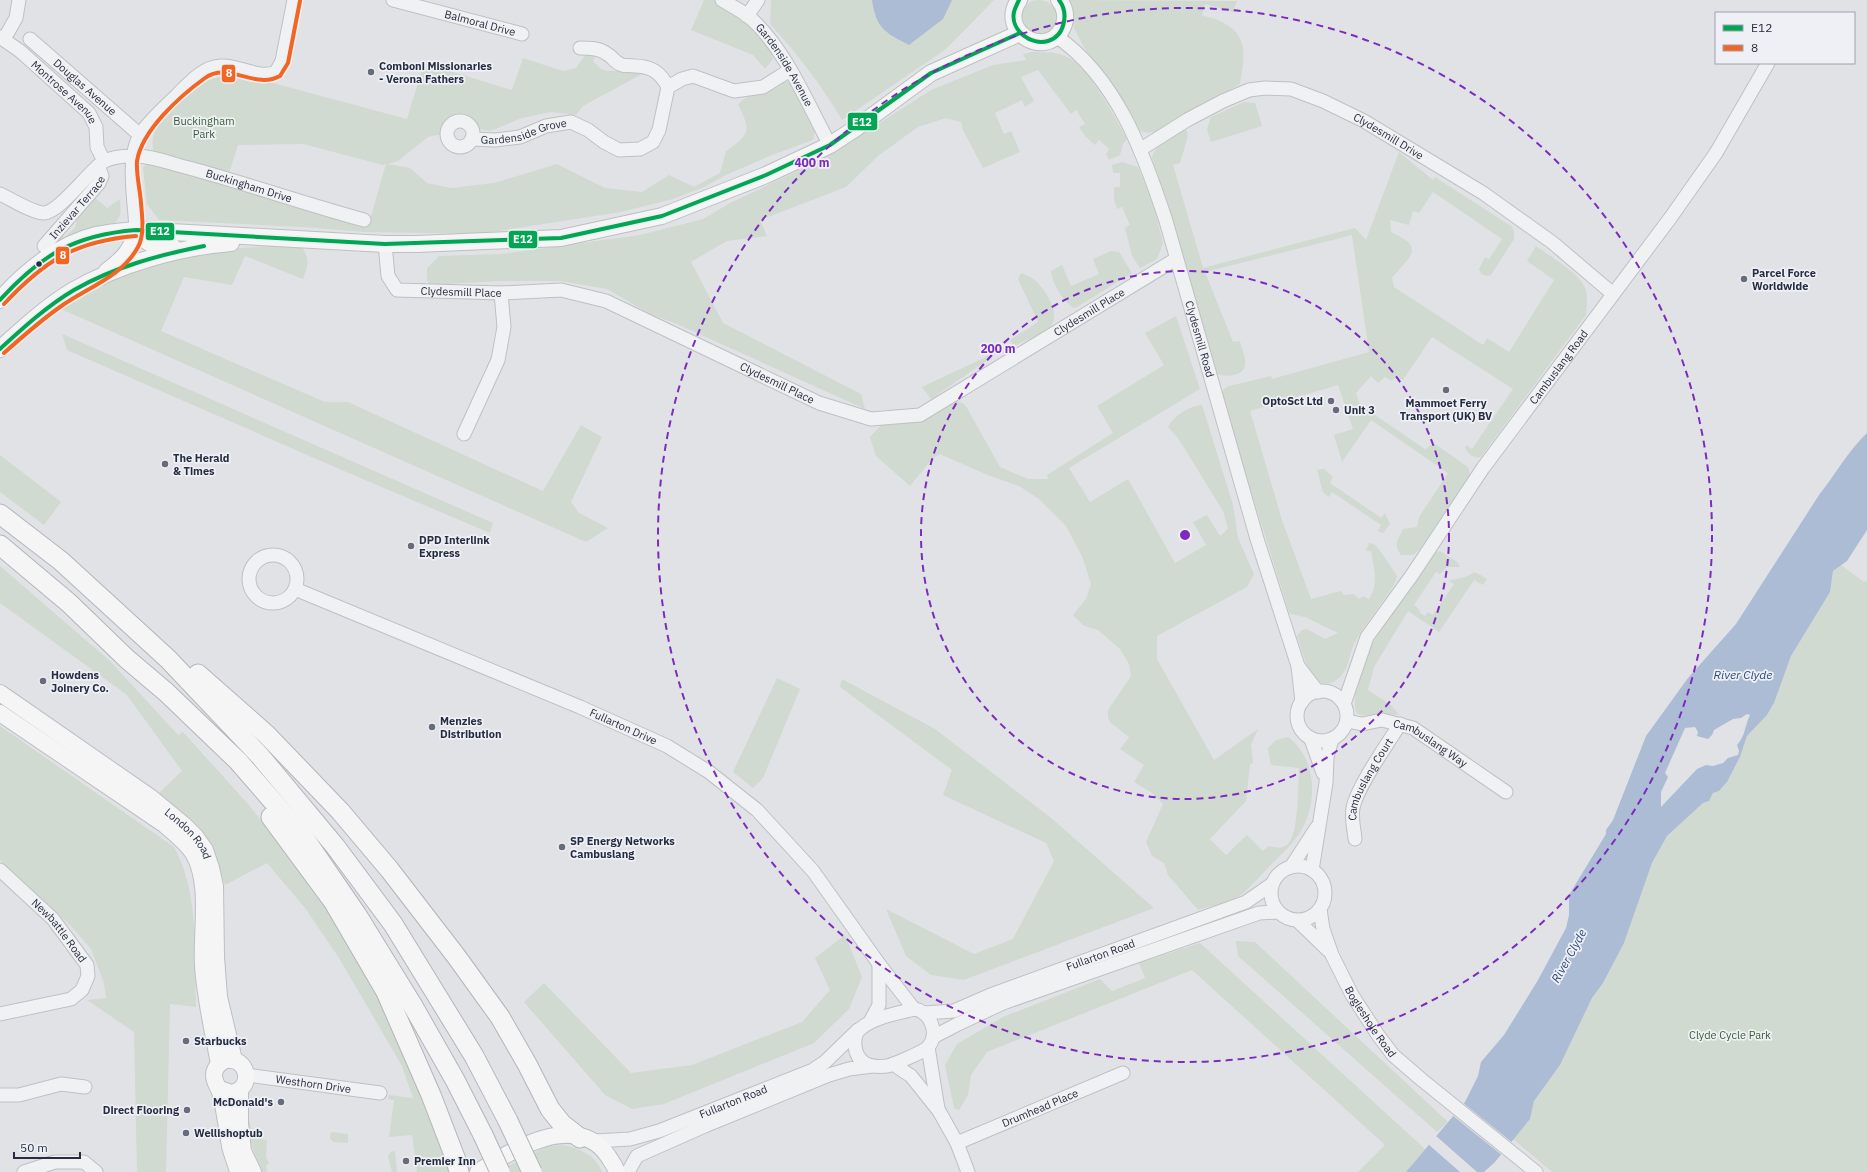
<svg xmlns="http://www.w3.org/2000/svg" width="1867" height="1172" font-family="'IBM Plex Sans',sans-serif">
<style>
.green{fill:#d0dad0}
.water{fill:#acbcd4;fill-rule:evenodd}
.pier{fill:#e1e2e6}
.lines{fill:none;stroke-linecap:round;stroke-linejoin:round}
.minor-casing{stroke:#bfc0c4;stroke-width:15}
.major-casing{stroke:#bcbfc4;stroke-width:18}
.highway-casing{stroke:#b3b5bb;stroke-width:21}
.minor{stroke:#f0f1f3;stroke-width:13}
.major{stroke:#f5f5f6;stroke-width:16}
.highway{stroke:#f5f5f6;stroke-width:19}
.highway-bridge-casing{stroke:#b3b5bb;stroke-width:21;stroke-linecap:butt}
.highway-bridge{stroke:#f5f5f6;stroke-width:19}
.bus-1-casing{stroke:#eef0f6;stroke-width:7}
.bus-2-casing{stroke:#eef0f6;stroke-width:7}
.bus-1{stroke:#00a651;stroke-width:4}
.bus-2{stroke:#f26522;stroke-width:4}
.ring{fill:none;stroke:#7b2cbf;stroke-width:2;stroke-dasharray:7 5}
.poi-dot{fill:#676c7b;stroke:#eef0f6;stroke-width:1.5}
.bus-dot{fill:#262d41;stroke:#eef0f6;stroke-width:1.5}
.labels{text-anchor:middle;stroke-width:3.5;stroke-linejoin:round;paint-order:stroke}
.street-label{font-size:11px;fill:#262d41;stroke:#eef0f6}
.poi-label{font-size:11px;font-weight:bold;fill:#262d41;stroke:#eef0f6;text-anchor:start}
.park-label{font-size:11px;fill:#365e32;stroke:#eef0f6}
.water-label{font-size:12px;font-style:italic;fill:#2d4878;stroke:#eef0f6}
.centre{fill:#7b2cbf;stroke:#eef0f6;stroke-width:2}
.ring-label{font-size:12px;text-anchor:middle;font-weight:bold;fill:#7b2cbf;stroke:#eef0f6;stroke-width:3.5;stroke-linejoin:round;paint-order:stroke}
.line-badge{stroke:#eef0f6;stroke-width:1.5}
.badge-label{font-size:11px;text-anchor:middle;font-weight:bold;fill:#fff}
</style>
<rect width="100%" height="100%" fill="#e1e2e6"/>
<g class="green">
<circle cx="1039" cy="17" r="17"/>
<polygon points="704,0 714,0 724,6 752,28 769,47 773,59 765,69 753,55 691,30"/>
<path d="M771,0H994L946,49L842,120C822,86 797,53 770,24Z"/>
<path d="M1069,0L1237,1L1233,12L1205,4L1202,15C1208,18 1216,18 1222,22C1250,36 1244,59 1240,84L1157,131C1147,134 1142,133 1134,127L1082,44L1074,28Z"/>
<path d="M1032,52C1043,52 1054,51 1065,56C1089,66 1114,116 1127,139L1123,144L1120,155L1109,160L1106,154L1109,149L1099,140L1095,145L1086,137L1079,127L1085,124L1076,110L1071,114L1038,70L1021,77L1034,101L1025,107L1022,100L995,113L1004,134L1011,131L1020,152L983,168L963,130L961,122L946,118L918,127L878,156L846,187L760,220L767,236L727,241L691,262L723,323L861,394L865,409L677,324L650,314L607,289L560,281H500L430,285L427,280V268L439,256L500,254L640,235L703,219L732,202L823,159L931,90L993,65L1026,60L1023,54Z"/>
<path d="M589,54L595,56L593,61L601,69L608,71H622L642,74L583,106L576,115L550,112L522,118L490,131L477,129L467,117L455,115L444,124L442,134L428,137L398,161L388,164L410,168L427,183L451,188L494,183L557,164L605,188L642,192L669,175L694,187L720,173L726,151C752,134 750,129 738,104L744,99L780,81L789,82L815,132L813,140L772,155L726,175L704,187L673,199L621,212L479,234L365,232L302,227L159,220L147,204L143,168L148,160L369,223L386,164L383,165L303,144L238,145L229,173L213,171L153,150C151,133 156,129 165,116C187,87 200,81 235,73L407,119L424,63L512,90L523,58L563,71L576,68L585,55Z"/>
<polygon points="1244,102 1255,103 1262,126 1211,142 1207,130 1211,117"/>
<path d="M1185,130L1187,131L1188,136L1180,163L1173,165L1203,268L1355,228L1366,240L1399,152L1433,180L1435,177L1511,226L1514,231V239L1491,275L1487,276L1481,274L1479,269L1485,257L1489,259L1502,239L1433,192L1419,213L1413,211L1409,225L1390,220L1391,232C1426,248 1411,255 1392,278L1394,287L1483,345L1487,338L1509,352L1554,280L1527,261L1536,246C1548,255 1577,272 1583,284C1589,293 1587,305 1586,315L1481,457C1473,458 1469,455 1465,448L1466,445L1472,449L1513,389L1432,337L1403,380L1396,377L1391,381L1385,377L1378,383L1371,376L1356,393L1360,405L1425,449L1431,445L1435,444L1468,467L1470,475L1420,549L1413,555H1401C1393,544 1398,540 1403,529L1417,527L1419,517L1448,473L1371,420L1342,462L1334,435L1353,429L1338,385L1250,411L1282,520L1311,599L1341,591L1344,595L1354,594L1359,599L1363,596L1369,599C1379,583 1374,569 1371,551H1366L1369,543C1370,543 1374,544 1375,545C1378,547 1395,572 1397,576L1394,585C1381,605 1365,623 1354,644C1349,654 1349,667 1342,675C1314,704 1303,653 1297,636L1302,630L1307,629L1325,639L1338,633L1305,617L1291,614L1289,612L1221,396L1224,389L1229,386L1271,376L1272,379L1369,352L1352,235L1205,272L1233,342L1240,341C1241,347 1247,359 1245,366C1242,377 1226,377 1217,374L1214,369L1152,158C1154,144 1174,137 1185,130Z"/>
<polygon points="1122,162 1138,167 1153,203 1163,243 1157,259 1140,268 1132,256 1125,228 1130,225 1122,207 1117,209 1114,199 1114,187 1120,187 1120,173 1113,173 1112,165"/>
<path d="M92,195L107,208L120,199C121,212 122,219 110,226L46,251L61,234L64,237L75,228L77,219Z"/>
<path d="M300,244C310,259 309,262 303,279L245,256L232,285L184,277L161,331L325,402H348L543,491L581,425L602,437L571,502L579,513L608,528L586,542L61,309L117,278L176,258L225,249Z"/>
<path d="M1111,251L1119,252L1132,273L1077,307L1073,308C1062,299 1052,284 1051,271L1062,265L1071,286L1099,274L1093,259Z"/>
<path d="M1021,273C1026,275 1033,278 1037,282C1047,293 1063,316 1048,329C1040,336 1023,341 1014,346L1010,340L1038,322L1018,279Z"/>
<path d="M1176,316L1200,389L1069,468L1090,502L1128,479L1175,563L1206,545L1193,522L1207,515L1220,536L1228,529L1223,511L1178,438L1168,427C1174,416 1189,406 1202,405L1233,505L1238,538L1254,574L1247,587L1157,636V659L1214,760L1258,729L1251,745L1253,763L1250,764L1246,801L1210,839L1226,855L1247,835L1263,851L1268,846L1280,848C1282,847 1286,846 1288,844C1299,833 1298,784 1299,768L1271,765L1268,748L1276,740L1288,737C1316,757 1318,801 1302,829C1294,844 1279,856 1268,868C1259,877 1249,889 1239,896C1226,903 1212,906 1198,910L1168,875L1164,863L1152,856L1146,842L1163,804L1152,793L1134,782L1144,765L1120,749L1129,737L1111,723L1108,718V710L1131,676L1129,664L1120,649L1098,630L1084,626L1073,615L1086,599L1091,584L1082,556L1066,526L1039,499L1019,486L985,474L940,454L933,458L910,486L876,456L870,437L884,422L955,400L964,404L967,408L1000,467L1028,479H1048L1047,475L1113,433L1097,406L1164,365L1145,333Z"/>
<polygon points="62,334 493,523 490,533 344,471 67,350"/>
<polygon points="990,355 992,357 931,399 922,387"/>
<polygon points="0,455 61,502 44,525 0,492"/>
<polygon points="1324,469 1333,477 1330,483 1381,518 1385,513 1390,524 1383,533 1378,531 1381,525 1332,492 1329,497 1323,492 1317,470"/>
<path d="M1440,551L1457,562L1460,567H1447L1440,574L1436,572L1414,605L1420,610L1419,612L1425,616L1428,612L1433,615L1454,584L1449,581C1454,579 1457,579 1461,578C1477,575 1468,567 1487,579L1483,585L1474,580L1439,632L1408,611L1374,667L1368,690L1391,705L1399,715C1389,714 1362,718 1357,713C1349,702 1365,658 1371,646C1389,616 1411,587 1431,558L1434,553Z"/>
<polygon points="1841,565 1864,582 1867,580 1867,1172 1552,1172 1513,1139 1530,1119 1534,1101 1560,1065 1592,998 1603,983 1624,943 1652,863 1667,836 1703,803 1709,801 1713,793 1719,791 1727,782 1740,757 1747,736 1767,715 1774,703 1791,656 1830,592 1833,571"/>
<path d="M0,566L110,661L178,735L183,732L248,804L294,861L331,913L378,994L417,1082L449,1172H417L412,1135L389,1137L394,1100L388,1099L389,1095L413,1098L402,1066L339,958L305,908L267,863L225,885C211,839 194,823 159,793L182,771L127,695L0,603Z"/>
<polygon points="777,678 800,689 763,778 753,788 733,772"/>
<polygon points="842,679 935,729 1050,817 1154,908 964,980 931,975 906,956 886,909 974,954 1013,939 1054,861 1046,843 943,795 952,770 840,687"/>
<path d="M0,726L174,847C200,895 194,954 196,1007L170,1004L166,1172H137L134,1032L87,1000L106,998L104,983L91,949L73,928L0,860Z"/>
<polygon points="845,935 862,977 849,1009 814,1043 664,1104 632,1109 605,1095 524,1002 544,983 631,1073 692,1065 802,1022 830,990 815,958"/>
<polygon points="1236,941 1255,942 1448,1122 1437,1132 1238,956"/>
<polygon points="1200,943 1425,1149 1406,1172 1358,1172 1385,1145 1192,970 987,1052 971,1075 968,1095 959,1110 954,1108 945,1065 957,1044 1003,1017 1100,979 1112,991 1145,978 1139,963"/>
<path d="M249,1119L253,1138L267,1140L266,1157L269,1163L266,1166L267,1172H263C255,1157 247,1136 249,1119Z"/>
<polygon points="331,1132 348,1134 348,1143 333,1142 330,1138"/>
<path d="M561,1145C579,1148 595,1154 602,1172H496L546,1147Z"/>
<polygon points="395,1151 397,1172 392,1172 388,1156 391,1152"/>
</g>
<g class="water">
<path d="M872,0H952L943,19L909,45C885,33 876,28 872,0Z"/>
<path d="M1867,433V530L1847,561L1833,571L1830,592L1791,656L1774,703L1767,715L1747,736L1740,757L1727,782L1719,791L1713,793L1709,801L1703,803L1667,836L1652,863L1624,943L1603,983L1592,998L1560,1065L1534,1101L1530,1119L1495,1162L1484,1172H1406L1465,1102L1478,1076L1481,1062L1504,1035L1538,980L1566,928L1569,915V895L1606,834V830L1613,820L1646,736L1688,678L1736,624L1819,495C1835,475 1848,451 1867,433ZM1747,714L1750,715C1745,725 1745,737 1737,745L1739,751L1738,755L1728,758L1723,763L1713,766L1706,765L1697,769L1661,807V792L1668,777L1665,773L1685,728L1695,727L1698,732L1697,736L1708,739L1712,735L1714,730L1733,719L1741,718Z"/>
</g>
<g class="pier">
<polygon points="1462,1102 1513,1143 1503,1156 1452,1115"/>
<polygon points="1435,1135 1477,1172 1460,1172 1428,1144"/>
</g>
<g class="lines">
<defs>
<g id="minor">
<path id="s1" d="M393,0L522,34"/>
<path id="s2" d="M722,0C730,5 740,10 748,16C785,47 807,103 830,145"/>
<polyline points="747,16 758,0"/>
<path id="s3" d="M1056,36C1117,78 1144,154 1166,221L1257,539L1298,666L1302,702"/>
<path id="s4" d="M0,37L20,51L89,113L96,127L97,147L104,161"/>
<polyline points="4,39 16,18 19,0"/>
<path id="s5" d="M30,39L140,135"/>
<path d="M580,48C589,48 600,48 607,54C613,57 615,63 622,65C625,66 630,65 634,66C651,66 660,72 668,87"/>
<circle cx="460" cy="134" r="13"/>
<path id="s6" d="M472,139L495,140L520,137L546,126L571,122L588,130L604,142L619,150L640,149L653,142L659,130L668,87L682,79L693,76L734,91L763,87L790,70"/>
<path id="s7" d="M1141,149L1187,120L1223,101L1249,90L1265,88L1291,89L1323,101L1364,121L1483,193L1553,243L1613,294"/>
<path id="s8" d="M0,194C11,199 33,213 44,213C60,212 88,172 103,162C111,157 124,156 133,156C151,155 171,164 189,168C248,184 305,204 364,220"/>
<path d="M136,230C135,201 125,155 142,132C152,118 166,106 178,94C189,83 203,67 220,66C238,64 258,80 276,72L282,61L294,0"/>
<path id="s9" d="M385,244L388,276L397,290L501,293L561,290L606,301L819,403L871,419L920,415L1176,259"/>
<path id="s10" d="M44,246L99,183L102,176L98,166"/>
<polyline points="464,434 498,360 504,327 501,293"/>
<circle cx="273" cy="579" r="24"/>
<path id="s11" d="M295,589L580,707L667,746L709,772L757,810L813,871L879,964L914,1009"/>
<polyline points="1298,666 1318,692"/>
<circle cx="1322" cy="716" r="25"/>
<path id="s12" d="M1344,704L1367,637L1412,575L1483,468L1671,217L1716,153L1768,63"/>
<path id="s13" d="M1347,721L1362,724L1382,720L1413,728L1506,792"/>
<polyline points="1311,739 1323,773"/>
<path id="s14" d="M1355,839C1354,828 1351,818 1353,808C1357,787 1388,743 1400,724"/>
<circle cx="1298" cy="893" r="27"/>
<polyline points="1291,867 1317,827"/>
<path id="s15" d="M0,870L53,919L87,965L88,976L82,990L71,999L0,1014"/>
<polyline points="1312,870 1326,783 1327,757 1332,739"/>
<path id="s16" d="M1320,909L1323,929L1332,955L1352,995L1378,1035L1393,1055L1422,1080L1536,1172"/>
<polyline points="1298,921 1328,950"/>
<path d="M914,1009C930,1011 940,1034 928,1047C925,1051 893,1065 887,1066C878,1067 867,1067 861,1060C854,1053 852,1036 860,1029C874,1017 896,1014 914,1009Z"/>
<path id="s17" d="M924,1013L954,1011L993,994L1246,902L1272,884"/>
<polyline points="870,1022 879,1005 879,964"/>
<polyline points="933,1037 958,1024 1003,1003 1259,913 1278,912"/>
<polyline points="928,1047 938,1109"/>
<polyline points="893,1064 911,1076 939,1111 957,1143 968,1172"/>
<path id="s18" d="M247,1075L380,1093"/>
<polyline points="0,1095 19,1095 61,1084 85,1087"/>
<path id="s19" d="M594,1141L630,1139L659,1131L813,1070L825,1062L858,1030"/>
<path id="s20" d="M957,1143L1123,1073"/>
<polyline points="24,1172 55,1162 84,1162 96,1172"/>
<polyline points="628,1172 637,1156 707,1125 829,1075 849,1069 872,1066"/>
</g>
<g id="major">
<path d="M1019,0C996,34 1051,62 1064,24C1067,16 1064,6 1059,0"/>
<path d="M136,230C145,243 156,250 173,247"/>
<path d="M107,271C123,259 132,250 136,230"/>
<path d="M0,300C24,272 59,244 96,235C109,232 123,231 136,230L385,244H416L561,238L662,216L766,175L830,145L856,128L931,73L1020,33"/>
<path d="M0,349C23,328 47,306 74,290C119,264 180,247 231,243"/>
<path id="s21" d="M0,693L150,797L185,826L195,836L205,850L211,868L215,886L216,957L219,997L234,1060"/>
<path d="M0,713L165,825C175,834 186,842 193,853C211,882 201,931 203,965C205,998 213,1031 219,1064"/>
<path d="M220,1089L231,1093C255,1089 248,1056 226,1060C220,1062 214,1068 214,1075C214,1083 219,1087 221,1095C225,1112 227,1129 230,1146C232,1155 236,1163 238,1172"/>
<polyline points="240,1090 240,1124 243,1151 253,1172"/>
<path d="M478,1172C511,1150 577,1110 608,1156C611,1161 615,1166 617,1172"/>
</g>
<g id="highway">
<polyline points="0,514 61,561 168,659 260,756 335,846 393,924 474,1056 508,1121"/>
<polyline points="0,545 69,603 127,659 166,692 238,761 303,836 357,915 413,1006 455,1080 483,1135"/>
<polyline points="198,674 266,734 340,811 389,869 456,956 500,1017 527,1064 550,1109 562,1124 580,1138"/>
<polyline points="271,817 333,901 386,992 431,1095 456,1160 459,1172"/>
</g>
</defs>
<use href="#minor" class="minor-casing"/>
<use href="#major" class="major-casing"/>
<use href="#highway" class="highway-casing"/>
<use href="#minor" class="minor"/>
<use href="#major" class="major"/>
<use href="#highway" class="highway"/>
<defs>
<g id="highway-bridge">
<polyline points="508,1121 532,1172"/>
<polyline points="483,1135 500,1172"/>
</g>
</defs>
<use href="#highway-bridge" class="highway-bridge-casing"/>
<use href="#highway-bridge" class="highway-bridge"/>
<defs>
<g id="bus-1">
<path d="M1019,0C1017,4 1015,8 1014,12C1010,30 1031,46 1048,41C1065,36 1069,13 1059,0"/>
<path d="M0,300C41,255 74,235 136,230L385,244L561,238L662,216L766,175L830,145L931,73L1020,33"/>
<path d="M0,349C23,328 47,306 74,290C114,267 159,255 204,246"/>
</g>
<g id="bus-2">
<path d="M4,304C45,260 76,241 136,236"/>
<path d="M4,353C22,337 40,321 60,307C86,288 122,277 138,247C145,234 142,216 141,203C140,189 136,174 137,161C142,130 180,96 205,78C228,61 255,90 280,76L288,63L300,1"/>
</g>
</defs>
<use href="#bus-1" class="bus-1-casing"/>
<use href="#bus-2" class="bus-2-casing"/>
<use href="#bus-1" class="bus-1"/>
<use href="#bus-2" class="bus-2"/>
</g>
<g class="ring">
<circle cx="1185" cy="535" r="264"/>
<circle cx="1185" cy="535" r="527"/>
</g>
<g class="poi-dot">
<circle cx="371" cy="72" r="4"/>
<circle cx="1744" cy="279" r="4"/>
<circle cx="1446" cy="390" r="4"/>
<circle cx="1331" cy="401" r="4"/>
<circle cx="1336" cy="410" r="4"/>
<circle cx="165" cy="464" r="4"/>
<circle cx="411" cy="546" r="4"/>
<circle cx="43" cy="681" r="4"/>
<circle cx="432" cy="727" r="4"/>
<circle cx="562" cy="847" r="4"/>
<circle cx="186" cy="1041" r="4"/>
<circle cx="281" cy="1102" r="4"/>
<circle cx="187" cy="1110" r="4"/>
<circle cx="186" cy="1133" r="4"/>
<circle cx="406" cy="1161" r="4"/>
</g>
<circle class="bus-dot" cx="39" cy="264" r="3.5"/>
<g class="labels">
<g class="street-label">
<text dy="4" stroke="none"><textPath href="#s1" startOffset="90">Balmoral Drive</textPath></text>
<text dy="4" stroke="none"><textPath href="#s2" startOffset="92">Gardenside Avenue</textPath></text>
<text dy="4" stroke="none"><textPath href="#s5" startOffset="73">Douglas Avenue</textPath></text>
<text dy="4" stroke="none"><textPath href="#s4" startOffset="85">Montrose Avenue</textPath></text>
<text dy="4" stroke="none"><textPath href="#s6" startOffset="53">Gardenside Grove</textPath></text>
<text dy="4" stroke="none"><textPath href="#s7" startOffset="274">Clydesmill Drive</textPath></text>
<text dy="4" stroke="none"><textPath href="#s8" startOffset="278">Buckingham Drive</textPath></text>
<text dy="4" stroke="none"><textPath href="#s10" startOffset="51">Inzievar Terrace</textPath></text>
<text dy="4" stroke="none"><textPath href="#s9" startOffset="113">Clydesmill Place</textPath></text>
<text dy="4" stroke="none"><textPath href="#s9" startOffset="797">Clydesmill Place</textPath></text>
<text dy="4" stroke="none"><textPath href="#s3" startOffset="342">Clydesmill Road</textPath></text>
<text dy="4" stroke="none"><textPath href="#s12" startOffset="402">Cambuslang Road</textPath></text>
<text dy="4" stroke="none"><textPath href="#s9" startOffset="449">Clydesmill Place</textPath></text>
<text dy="4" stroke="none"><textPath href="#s11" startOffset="356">Fullarton Drive</textPath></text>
<text dy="4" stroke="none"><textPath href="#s13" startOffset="90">Cambuslang Way</textPath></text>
<text dy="4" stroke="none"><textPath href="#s14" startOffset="64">Cambuslang Court</textPath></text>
<text dy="4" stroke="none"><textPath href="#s21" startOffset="236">London Road</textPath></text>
<text dy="4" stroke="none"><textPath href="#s15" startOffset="85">Newbattle Road</textPath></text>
<text dy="4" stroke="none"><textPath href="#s17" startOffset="187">Fullarton Road</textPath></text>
<text dy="4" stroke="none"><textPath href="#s16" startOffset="125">Bogleshole Road</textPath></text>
<text dy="4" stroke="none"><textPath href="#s18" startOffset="67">Westhorn Drive</textPath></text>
<text dy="4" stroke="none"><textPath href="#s19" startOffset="146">Fullarton Road</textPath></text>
<text dy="4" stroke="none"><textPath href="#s20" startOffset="90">Drumhead Place</textPath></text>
</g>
<g class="poi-label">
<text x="379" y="70">Comboni Missionaries<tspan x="379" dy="13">- Verona Fathers</tspan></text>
<text x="1752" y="277">Parcel Force<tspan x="1752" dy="13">Worldwide</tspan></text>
<text x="1323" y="405" text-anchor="end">OptoSct Ltd</text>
<text x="1446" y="407" text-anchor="middle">Mammoet Ferry<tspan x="1446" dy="13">Transport (UK) BV</tspan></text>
<text x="1344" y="414">Unit 3</text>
<text x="173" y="462">The Herald<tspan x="173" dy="13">&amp; Times</tspan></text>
<text x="419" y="544">DPD Interlink<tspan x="419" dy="13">Express</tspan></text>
<text x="51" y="679">Howdens<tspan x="51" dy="13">Joinery Co.</tspan></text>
<text x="440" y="725">Menzies<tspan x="440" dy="13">Distribution</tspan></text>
<text x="570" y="845">SP Energy Networks<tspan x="570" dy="13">Cambuslang</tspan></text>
<text x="194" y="1045">Starbucks</text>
<text x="273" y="1106" text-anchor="end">McDonald's</text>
<text x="179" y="1114" text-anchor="end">Direct Flooring</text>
<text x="194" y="1137">Wellishoptub</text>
<text x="414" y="1165">Premier Inn</text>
</g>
<g class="park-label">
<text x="204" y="125">Buckingham<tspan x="204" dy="13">Park</tspan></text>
<text x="1730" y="1039">Clyde Cycle Park</text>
</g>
<g class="water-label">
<text x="1743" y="679">River Clyde</text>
<text transform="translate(1569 956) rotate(-61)" y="4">River Clyde</text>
</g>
</g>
<circle cx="1185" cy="535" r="6" class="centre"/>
<g class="ring-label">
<text x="812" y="167">400 m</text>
<text x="998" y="353">200 m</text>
</g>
<g class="line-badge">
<rect x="221" y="64" width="15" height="19" rx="4" fill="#f26522"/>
<rect x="847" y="112" width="31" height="19" rx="4" fill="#00a651"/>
<rect x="145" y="222" width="30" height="19" rx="4" fill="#00a651"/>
<rect x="508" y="230" width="30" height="19" rx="4" fill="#00a651"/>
<rect x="55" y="246" width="15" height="19" rx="4" fill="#f26522"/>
</g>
<g class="badge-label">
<text x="229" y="77">8</text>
<text x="862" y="126">E12</text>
<text x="160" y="235">E12</text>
<text x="523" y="243">E12</text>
<text x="63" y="259">8</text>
</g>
<rect x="1715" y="12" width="140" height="52" fill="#eef0f6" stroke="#9ea2ae"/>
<rect x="1723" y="25" width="20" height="6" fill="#00a651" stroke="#9ea2ae"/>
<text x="1751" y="32" font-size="12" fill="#262d41">E12</text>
<rect x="1723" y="45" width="20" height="6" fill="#f26522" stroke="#9ea2ae"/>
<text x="1751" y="52" font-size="12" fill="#262d41">8</text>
<path d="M14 1152v6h66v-6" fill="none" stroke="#262d41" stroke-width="2"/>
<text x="20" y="1152" font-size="12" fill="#262d41" stroke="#eef0f6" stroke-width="3" paint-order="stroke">50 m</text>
</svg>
